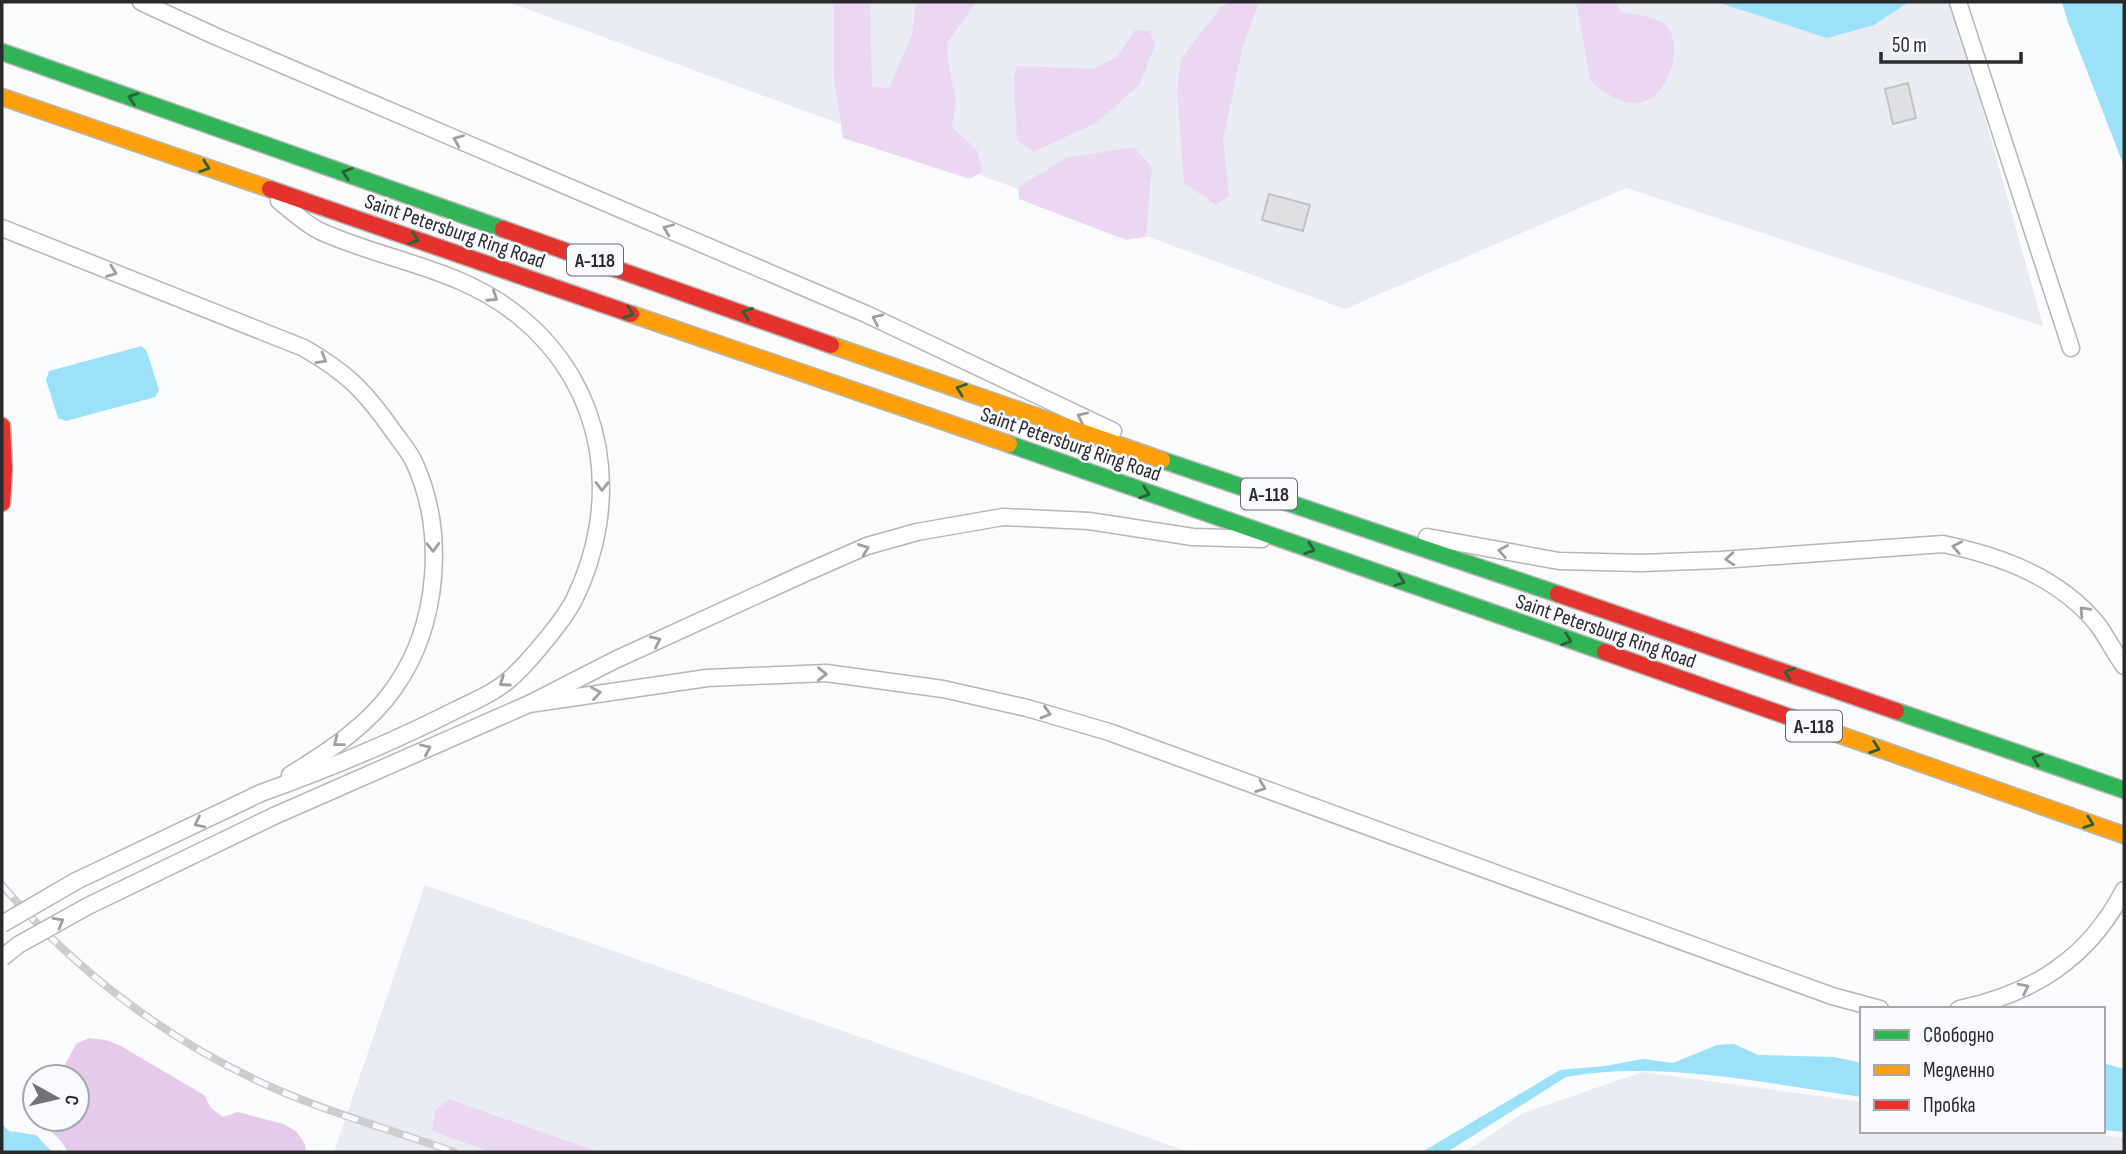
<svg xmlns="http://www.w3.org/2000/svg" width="2126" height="1154" font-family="'Sofia Sans Condensed',sans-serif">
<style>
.built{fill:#e9ecf3}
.green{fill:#ecd7f2}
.forest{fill:#e6caec}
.water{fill:#9ae1f9}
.building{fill:#e0e0e2;stroke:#c1c2c4;stroke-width:2}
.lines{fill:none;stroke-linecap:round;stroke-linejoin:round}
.street-casing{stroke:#b5b6b7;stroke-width:19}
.fast-casing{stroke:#b5b6b7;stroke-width:19}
.slow-casing{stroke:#b5b6b7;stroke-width:19}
.jam-casing{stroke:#b5b6b7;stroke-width:19}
.street{stroke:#fefeff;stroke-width:16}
.fast{stroke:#30b455;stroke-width:16}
.slow{stroke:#ff9f0a;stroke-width:16}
.jam{stroke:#e5322d;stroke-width:16}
.rail-casing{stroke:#cccdcd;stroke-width:8}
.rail{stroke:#f8fafe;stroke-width:5;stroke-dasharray:16;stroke-linecap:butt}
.street-bridge-casing{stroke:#b5b6b7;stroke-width:19;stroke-linecap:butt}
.street-bridge{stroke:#fefeff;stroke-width:16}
.oneway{stroke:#2c613c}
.oneway2{stroke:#9e9fa0}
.labels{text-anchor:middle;stroke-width:5;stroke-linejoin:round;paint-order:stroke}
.shield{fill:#f8fafe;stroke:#67686a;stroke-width:2}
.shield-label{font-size:19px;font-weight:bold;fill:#292a2b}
.street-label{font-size:21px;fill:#292a2b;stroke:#f8fafe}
</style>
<rect width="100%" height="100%" fill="#f9fbfd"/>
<g class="built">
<polygon points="508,2 1953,2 2043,326 1626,188 1345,309"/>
<polygon points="425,885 1186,1151 334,1152"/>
<polygon points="1642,1072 1862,1102 1862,1131 2078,1131 2124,1138 2124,1152 1465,1152 1523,1113"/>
</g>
<g class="green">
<polygon points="834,2 870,2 872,87 889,88 912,35 916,2 976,2 947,43 948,61 956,102 952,127 977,150 983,171 970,179 843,138 834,78"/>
<polygon points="1231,2 1259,2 1242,49 1223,140 1229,196 1216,205 1184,183 1177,90 1181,59 1221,7"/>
<path d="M1576,2H1615L1622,12C1636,16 1659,15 1668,28C1684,50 1667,99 1639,103C1621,106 1605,92 1591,82Z"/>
<polygon points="1135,30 1150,31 1155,45 1139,85 1096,123 1033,152 1017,141 1014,82 1016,66 1093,69 1117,57"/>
<polygon points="1134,147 1152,167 1146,237 1126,240 1019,199 1018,187 1066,158"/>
<polygon points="449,1099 598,1152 491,1152 432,1131 435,1111"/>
</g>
<path class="forest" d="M89,1038L105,1040L119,1045L204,1095L211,1108L223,1117L238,1112L283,1124L296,1131L305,1144L306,1152H68C57,1131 41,1128 29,1110L33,1081L35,1080V1119H77V1077H44L61,1072L76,1044Z"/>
<g class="water">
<polygon points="1717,2 1907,2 1907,3 1874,25 1827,38"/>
<polygon points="2062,2 2124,2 2124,166 2068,22"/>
<polygon points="142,346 147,352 159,390 155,397 66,421 58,418 46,380 49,371"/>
<path d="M1734,1044L1758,1055L1834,1057L1862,1063V1097C1767,1084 1662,1060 1566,1077L1447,1152H1422L1560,1070L1605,1066L1643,1059L1673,1063L1717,1045Z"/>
<polygon points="2103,1063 2124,1069 2124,1132 2103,1130"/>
<polygon points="2,1124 9,1131 36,1135 52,1152 2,1152"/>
</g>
<g class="building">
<polygon points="1908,83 1916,118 1893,124 1885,89"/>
<polygon points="1269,194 1310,205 1303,231 1262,220"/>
</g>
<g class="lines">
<defs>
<g id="street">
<polyline points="141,2 215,36 866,314 1113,431"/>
<polyline points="1958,2 2071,348"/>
<path d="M2,228L304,348C347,373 364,390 393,431C400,441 409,451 414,462C446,531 439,624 395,687C369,725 329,751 290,775"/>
<path d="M1427,537L1559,561L1641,563L1721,560L1943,544C2001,556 2059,577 2098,625C2107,638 2115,653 2124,666"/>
<polyline points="529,704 707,678 826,673 943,689 1027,708 1109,732 1832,996 1880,1009"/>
<path d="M261,793C328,769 393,742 456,710C474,701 496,692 511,678C528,663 564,620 574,600C622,502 607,388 520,317C461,268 389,262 322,232C306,225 292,211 279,201"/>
<polyline points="274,816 529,704 615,660 803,574 867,546 917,532 1003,517 1089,521 1193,537 1262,539"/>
<path d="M1959,1009C2033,994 2089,958 2124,890"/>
</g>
<g id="fast">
<polyline points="2,52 503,229"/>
<polyline points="1009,444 1605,652"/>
<polyline points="1162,460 1558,594"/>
<polyline points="1896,711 2124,790"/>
</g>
<g id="slow">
<polyline points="2,97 270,189"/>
<polyline points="631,314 1009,444"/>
<polyline points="831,345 1162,460"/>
<polyline points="1829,731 2124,835"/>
</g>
<g id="jam">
<polyline points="270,189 631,314"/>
<polyline points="503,229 831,345"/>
<polyline points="2,426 4,469 2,503"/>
<polyline points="1558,594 1896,711"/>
<polyline points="1605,652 1829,731"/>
</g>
</defs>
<use href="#street" class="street-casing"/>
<use href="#fast" class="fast-casing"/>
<use href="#slow" class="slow-casing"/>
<use href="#jam" class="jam-casing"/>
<use href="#street" class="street"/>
<use href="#fast" class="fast"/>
<use href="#slow" class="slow"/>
<use href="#jam" class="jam"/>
<defs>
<path id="rail" d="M2,885C77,973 172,1044 278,1090C335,1115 396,1131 454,1152"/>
</defs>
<use href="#rail" class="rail-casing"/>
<use href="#rail" class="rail"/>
<defs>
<g id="street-bridge">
<polyline points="2,924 76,881 261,793"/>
<polyline points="2,958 18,945 88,906 274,816"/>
</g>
</defs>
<use href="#street-bridge" class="street-bridge-casing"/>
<use href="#street-bridge" class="street-bridge"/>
</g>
<defs><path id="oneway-chevron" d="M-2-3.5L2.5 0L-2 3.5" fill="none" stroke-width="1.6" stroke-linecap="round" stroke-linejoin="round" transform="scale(1.75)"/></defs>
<g class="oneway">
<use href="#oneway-chevron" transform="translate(133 98) rotate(-161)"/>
<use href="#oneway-chevron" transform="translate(205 167) rotate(19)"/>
<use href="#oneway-chevron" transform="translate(347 173) rotate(-161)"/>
<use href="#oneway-chevron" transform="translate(414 239) rotate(19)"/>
<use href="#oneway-chevron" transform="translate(629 313) rotate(19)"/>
<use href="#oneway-chevron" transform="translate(747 313) rotate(-161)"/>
<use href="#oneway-chevron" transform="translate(961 389) rotate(-160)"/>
<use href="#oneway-chevron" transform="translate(1145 493) rotate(19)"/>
<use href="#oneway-chevron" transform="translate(1310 549) rotate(19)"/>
<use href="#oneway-chevron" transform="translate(1400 581) rotate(20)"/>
<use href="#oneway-chevron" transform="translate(1567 640) rotate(19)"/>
<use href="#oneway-chevron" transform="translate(1789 673) rotate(-161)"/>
<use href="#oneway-chevron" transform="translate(1875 748) rotate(19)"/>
<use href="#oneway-chevron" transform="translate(2037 759) rotate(-161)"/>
<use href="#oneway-chevron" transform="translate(2089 823) rotate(19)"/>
</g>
<g class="oneway2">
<use href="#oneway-chevron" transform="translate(458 140) rotate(-157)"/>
<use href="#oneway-chevron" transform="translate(668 229) rotate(-157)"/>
<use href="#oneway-chevron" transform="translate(112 272) rotate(21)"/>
<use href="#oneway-chevron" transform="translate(493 297) rotate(33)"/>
<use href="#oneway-chevron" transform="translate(877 319) rotate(-155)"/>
<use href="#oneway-chevron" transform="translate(322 359) rotate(30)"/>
<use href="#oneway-chevron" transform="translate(1082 417) rotate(-155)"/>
<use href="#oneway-chevron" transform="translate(602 486) rotate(91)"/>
<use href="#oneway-chevron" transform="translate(433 547) rotate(88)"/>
<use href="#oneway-chevron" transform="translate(1957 547) rotate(-169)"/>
<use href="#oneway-chevron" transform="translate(864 549) rotate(-21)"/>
<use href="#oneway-chevron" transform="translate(1503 551) rotate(-170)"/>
<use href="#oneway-chevron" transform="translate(1730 559) rotate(176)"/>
<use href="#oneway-chevron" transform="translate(2084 611) rotate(-133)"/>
<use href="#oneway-chevron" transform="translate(656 641) rotate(-25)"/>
<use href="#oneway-chevron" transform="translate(822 674) rotate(1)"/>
<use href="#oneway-chevron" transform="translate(504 682) rotate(145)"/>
<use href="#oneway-chevron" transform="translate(596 693) rotate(-9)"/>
<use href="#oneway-chevron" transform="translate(1046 713) rotate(17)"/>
<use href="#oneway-chevron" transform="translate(338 742) rotate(142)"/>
<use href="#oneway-chevron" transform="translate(426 749) rotate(-24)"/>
<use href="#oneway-chevron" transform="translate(1261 787) rotate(20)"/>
<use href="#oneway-chevron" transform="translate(199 823) rotate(154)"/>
<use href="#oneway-chevron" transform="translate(59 922) rotate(-30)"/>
<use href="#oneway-chevron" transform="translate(2024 988) rotate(-26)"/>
</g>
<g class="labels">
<g class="shield">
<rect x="567" y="244.5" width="56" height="31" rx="5"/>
<rect x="1241" y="478.5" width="56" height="31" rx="5"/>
<rect x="1786" y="710.5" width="56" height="31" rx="5"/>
</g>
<g class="shield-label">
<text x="595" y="267">А-118</text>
<text x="1269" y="501">А-118</text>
<text x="1814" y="733">А-118</text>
</g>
<g class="street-label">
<text transform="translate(455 231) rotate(19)" y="7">Saint Petersburg Ring Road</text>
<text transform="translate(1071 444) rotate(19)" y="7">Saint Petersburg Ring Road</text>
<text transform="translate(1606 631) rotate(19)" y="7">Saint Petersburg Ring Road</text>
</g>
</g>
<rect width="2126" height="1154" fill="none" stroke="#292a2b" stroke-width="7"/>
<rect x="1860" y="1007" width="245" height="126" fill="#f8fafe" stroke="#a5a7aa" stroke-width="2"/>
<rect x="1874" y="1030" width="35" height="10" fill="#30b455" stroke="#a5a7aa" stroke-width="2"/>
<text x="1923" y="1042" font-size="21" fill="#292a2b">Свободно</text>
<rect x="1874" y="1065" width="35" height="10" fill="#ff9f0a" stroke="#a5a7aa" stroke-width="2"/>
<text x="1923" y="1077" font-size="21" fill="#292a2b">Медленно</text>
<rect x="1874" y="1100" width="35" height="10" fill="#e5322d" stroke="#a5a7aa" stroke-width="2"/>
<text x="1923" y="1112" font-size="21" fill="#292a2b">Пробка</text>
<g transform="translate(56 1098) rotate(98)"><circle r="33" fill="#f8fafe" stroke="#a5a7aa" stroke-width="2"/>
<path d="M0-5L12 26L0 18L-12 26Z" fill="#727374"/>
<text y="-10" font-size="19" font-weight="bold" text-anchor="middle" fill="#292a2b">С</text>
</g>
<path d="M1881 52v10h140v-10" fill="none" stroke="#292a2b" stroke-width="3.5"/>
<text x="1892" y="52" font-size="21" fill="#292a2b" stroke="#f8fafe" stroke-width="5" paint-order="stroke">50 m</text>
</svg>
